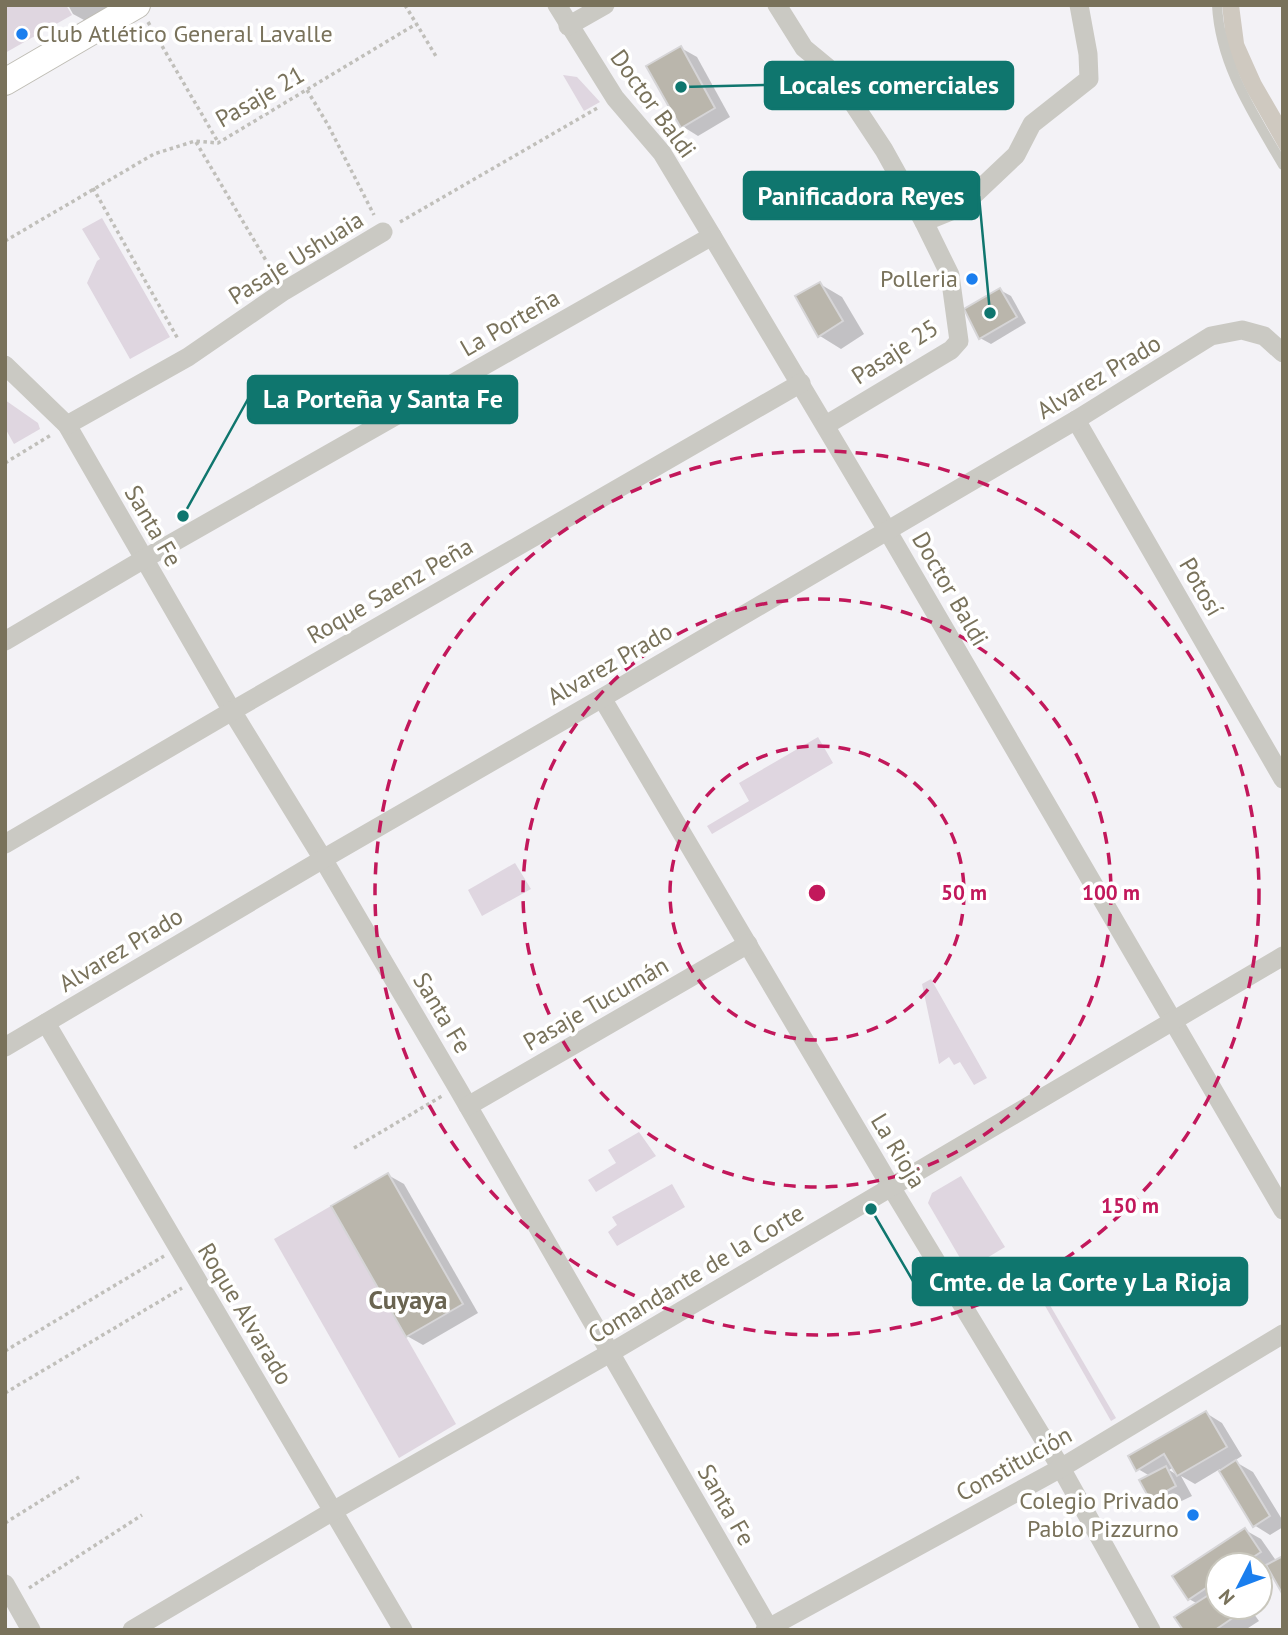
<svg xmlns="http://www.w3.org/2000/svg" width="1288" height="1635" font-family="'PT Sans',sans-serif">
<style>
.green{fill:#dfd6e0}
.water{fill:#cfc9c0}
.shadow{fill:#0003;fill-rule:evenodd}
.building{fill:#bab6ac;stroke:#d6d5d7;stroke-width:2}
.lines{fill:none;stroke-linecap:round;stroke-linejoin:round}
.secondary-casing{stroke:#bfbdb5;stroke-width:28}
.path{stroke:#c0bfba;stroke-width:3.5;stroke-dasharray:3.5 3.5;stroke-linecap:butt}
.lane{stroke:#cac9c3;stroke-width:10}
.street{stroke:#cac9c3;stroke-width:19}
.secondary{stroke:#fff;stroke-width:26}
.ring{fill:none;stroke:#c2185b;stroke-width:3.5;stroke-dasharray:12 9}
.poi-dot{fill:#1a7eee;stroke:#fff;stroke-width:2.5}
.labels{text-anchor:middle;stroke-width:7;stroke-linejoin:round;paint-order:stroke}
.poi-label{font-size:24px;fill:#79725b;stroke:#fff;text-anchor:end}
.street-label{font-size:24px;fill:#79725b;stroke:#fff}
.neighbourhood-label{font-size:26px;font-weight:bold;fill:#6a6451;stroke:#fff}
.centre{fill:#c2185b;stroke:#fff;stroke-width:3.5}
.ring-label{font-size:21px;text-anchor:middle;font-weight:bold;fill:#c2185b;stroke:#fff;stroke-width:7;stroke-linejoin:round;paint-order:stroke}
.leader{fill:none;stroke:#0f766e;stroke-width:2.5}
.callout-dot{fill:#0f766e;stroke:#fff;stroke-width:2.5}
.callout{fill:#0f766e;stroke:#0f766e;stroke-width:2.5}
.callout-label{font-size:26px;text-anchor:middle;font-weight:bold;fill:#fff}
</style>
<rect width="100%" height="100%" fill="#f3f2f6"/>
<g class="green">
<polygon points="5,5 66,5 72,15 5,53"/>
<polygon points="563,75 577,77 600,102 584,111"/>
<polygon points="102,218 170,337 130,359 87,283 97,261 100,259 82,229"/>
<polygon points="5,400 38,423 40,429 14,444 5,428"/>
<polygon points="818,737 833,763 712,834 707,826 749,801 739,783"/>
<polygon points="515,863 531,889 482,916 468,890"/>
<polygon points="931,979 987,1078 974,1085 960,1062 954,1065 949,1057 939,1064 922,984"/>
<polygon points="639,1132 656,1156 596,1192 588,1180 616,1163 608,1150"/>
<polygon points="961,1176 1005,1247 967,1270 928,1203 932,1193"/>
<polygon points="672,1184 685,1207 617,1246 608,1232 617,1225 612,1217"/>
<polygon points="331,1206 456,1424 399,1458 274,1239"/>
<polygon points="1044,1295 1116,1418 1111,1421 1040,1297"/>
</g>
<polygon class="water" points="1222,5 1239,5 1244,43 1261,81 1283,119 1283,155 1246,90 1227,49"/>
<g class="shadow">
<polygon points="68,5 132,5 95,26 73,14"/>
<polygon points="681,48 697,57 730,117 698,136 682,126"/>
<polygon points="820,284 842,297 864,334 841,349 820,336 797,297"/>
<polygon points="1000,290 1011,296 1026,323 991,344 980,338"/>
<polygon points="388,1175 404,1184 478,1313 423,1345 407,1336"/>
<path d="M1206,1413L1222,1423L1242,1456L1234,1461L1253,1472L1283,1521V1527L1270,1535L1254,1525L1220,1469L1195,1484L1181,1476L1192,1496L1167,1508L1151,1499L1150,1476L1138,1469ZM1174,1467L1179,1476L1169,1470Z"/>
<polygon points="1245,1530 1261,1539 1277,1562 1260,1572 1260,1565 1218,1565 1218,1607 1249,1607 1259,1621 1245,1630 1185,1630 1198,1604 1189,1599"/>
</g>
<g class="building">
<polygon points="681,46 715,108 681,128 646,66"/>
<polygon points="820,282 843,321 818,337 795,296"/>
<polygon points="1000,288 1017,317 979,339 964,309"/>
<polygon points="388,1173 463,1304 406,1337 331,1206"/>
<polygon points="1206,1411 1227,1447 1177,1476 1164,1454 1136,1471 1128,1456"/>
<polygon points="1236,1460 1270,1516 1253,1527 1219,1471"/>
<polygon points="1166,1466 1176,1486 1150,1500 1139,1480"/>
<polygon points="1245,1528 1261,1552 1241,1565 1218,1565 1218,1580 1188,1600 1172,1576"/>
<polygon points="1283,1556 1283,1595 1266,1565"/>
<polygon points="1218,1589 1218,1607 1241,1607 1243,1611 1215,1630 1183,1630 1174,1617"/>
</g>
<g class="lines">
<defs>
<polyline id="secondary" points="5,82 137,5"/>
</defs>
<use href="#secondary" class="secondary-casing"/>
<g class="path">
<polyline points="405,5 437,58"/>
<polyline points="148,22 218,142"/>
<polyline points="307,90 328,125 374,215"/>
<polyline points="196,142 274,274"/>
<polyline points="93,188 178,339"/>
<polyline points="400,222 599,107"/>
<polyline points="5,241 154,154 195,141 218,143 416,24"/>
<polyline points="5,463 51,435"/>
<polyline points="354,1148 442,1096"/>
<polyline points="5,1351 164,1256"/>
<polyline points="5,1393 182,1288"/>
<polyline points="5,1523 79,1477"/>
<polyline points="29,1588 142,1515"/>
</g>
<path class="lane" d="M1217,5C1220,65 1254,115 1283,165"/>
<g class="street">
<polyline points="557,5 615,98 662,153 712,236 887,530 1283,1210"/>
<polyline points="777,5 804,48 827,67 843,88 884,150 924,222"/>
<polyline points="568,26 605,5"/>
<polyline points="5,365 67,425 232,711 323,859 457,1087 770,1630"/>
<polyline points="1076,420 1283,779"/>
<polyline points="67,425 188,357 284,291 383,232"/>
<polyline points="826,425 951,350 959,341 950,275 924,222 961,207 1016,155 1032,124 1089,79 1088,54 1079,5"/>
<polyline points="5,641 144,559 712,236"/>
<polyline points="602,698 891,1187 1061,1468 1151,1630"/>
<polyline points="5,844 232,711 801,383"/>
<polyline points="46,1023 403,1630"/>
<polyline points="5,1047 323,859 602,698 1076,420 1211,336 1242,330 1264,336 1283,353"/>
<polyline points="468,1106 748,944"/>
<polyline points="5,1584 31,1630"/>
<polyline points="132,1630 333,1511 610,1353 1283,956"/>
<polyline points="765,1630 1061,1468 1283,1334"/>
</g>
<use href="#secondary" class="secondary"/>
</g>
<g class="ring">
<circle cx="817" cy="893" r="147"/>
<circle cx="817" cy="893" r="294"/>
<circle cx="817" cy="893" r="442"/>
</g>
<g class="poi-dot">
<circle cx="22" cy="34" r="7"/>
<circle cx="972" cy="279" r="7"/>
<circle cx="1193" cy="1515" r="7"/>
</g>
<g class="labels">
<g class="poi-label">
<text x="36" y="42" text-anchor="start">Club Atlético General Lavalle</text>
<text x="958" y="287">Polleria</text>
<text x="1179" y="1509">Colegio Privado<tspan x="1179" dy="28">Pablo Pizzurno</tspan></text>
</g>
<g class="street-label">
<text transform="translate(260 97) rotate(-30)" y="8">Pasaje 21</text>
<text transform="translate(653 104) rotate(54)" y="8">Doctor Baldi</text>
<text transform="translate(296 258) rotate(-32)" y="8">Pasaje Ushuaia</text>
<text transform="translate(510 323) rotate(-30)" y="8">La Porteña</text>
<text transform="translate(895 352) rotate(-33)" y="8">Pasaje 25</text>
<text transform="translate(1099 377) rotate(-31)" y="8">Alvarez Prado</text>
<text transform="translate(153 526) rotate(60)" y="8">Santa Fe</text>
<text transform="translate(1201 587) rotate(60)" y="8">Potosí</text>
<text transform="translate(950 589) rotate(60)" y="8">Doctor Baldi</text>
<text transform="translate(390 591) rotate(-30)" y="8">Roque Saenz Peña</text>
<text transform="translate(610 664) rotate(-30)" y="8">Alvarez Prado</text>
<text transform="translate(121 950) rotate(-31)" y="8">Alvarez Prado</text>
<text transform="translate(596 1004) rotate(-30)" y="8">Pasaje Tucumán</text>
<text transform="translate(442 1013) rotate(59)" y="8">Santa Fe</text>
<text transform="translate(898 1151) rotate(59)" y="8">La Rioja</text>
<text transform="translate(696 1274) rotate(-31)" y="8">Comandante de la Corte</text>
<text transform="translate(245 1314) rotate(59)" y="8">Roque Alvarado</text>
<text transform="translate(1014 1464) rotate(-29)" y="8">Constitución</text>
<text transform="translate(726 1505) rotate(60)" y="8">Santa Fe</text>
</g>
<g class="neighbourhood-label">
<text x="408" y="1309">Cuyaya</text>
</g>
</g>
<circle cx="817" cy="893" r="10" class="centre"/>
<g class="ring-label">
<text x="964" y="900">50 m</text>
<text x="1111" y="900">100 m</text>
<text x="1130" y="1213">150 m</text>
</g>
<path class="leader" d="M681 87L765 85M990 313L979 196M183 516L248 399M871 1209L913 1281"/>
<g class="callout-dot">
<circle cx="681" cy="87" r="7"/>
<circle cx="990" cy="313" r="7"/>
<circle cx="183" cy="516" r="7"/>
<circle cx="871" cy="1209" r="7"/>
</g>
<g class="callout">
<rect x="765" y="62" width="248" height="47" rx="7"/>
<rect x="744" y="172" width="235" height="47" rx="7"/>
<rect x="248" y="376" width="269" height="47" rx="7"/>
<rect x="913" y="1258" width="334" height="47" rx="7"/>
</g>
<g class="callout-label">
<text x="889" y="94">Locales comerciales</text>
<text x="861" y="205">Panificadora Reyes</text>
<text x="383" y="408">La Porteña y Santa Fe</text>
<text x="1080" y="1291">Cmte. de la Corte y La Rioja</text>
</g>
<rect width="1288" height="1635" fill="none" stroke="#79725b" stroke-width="14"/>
<g transform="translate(1239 1586) rotate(228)"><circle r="33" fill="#ffffff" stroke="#c9c7bd" stroke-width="2"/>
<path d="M0-5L12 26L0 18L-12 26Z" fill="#1a7eee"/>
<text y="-10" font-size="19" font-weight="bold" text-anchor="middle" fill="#79725b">N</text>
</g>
</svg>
